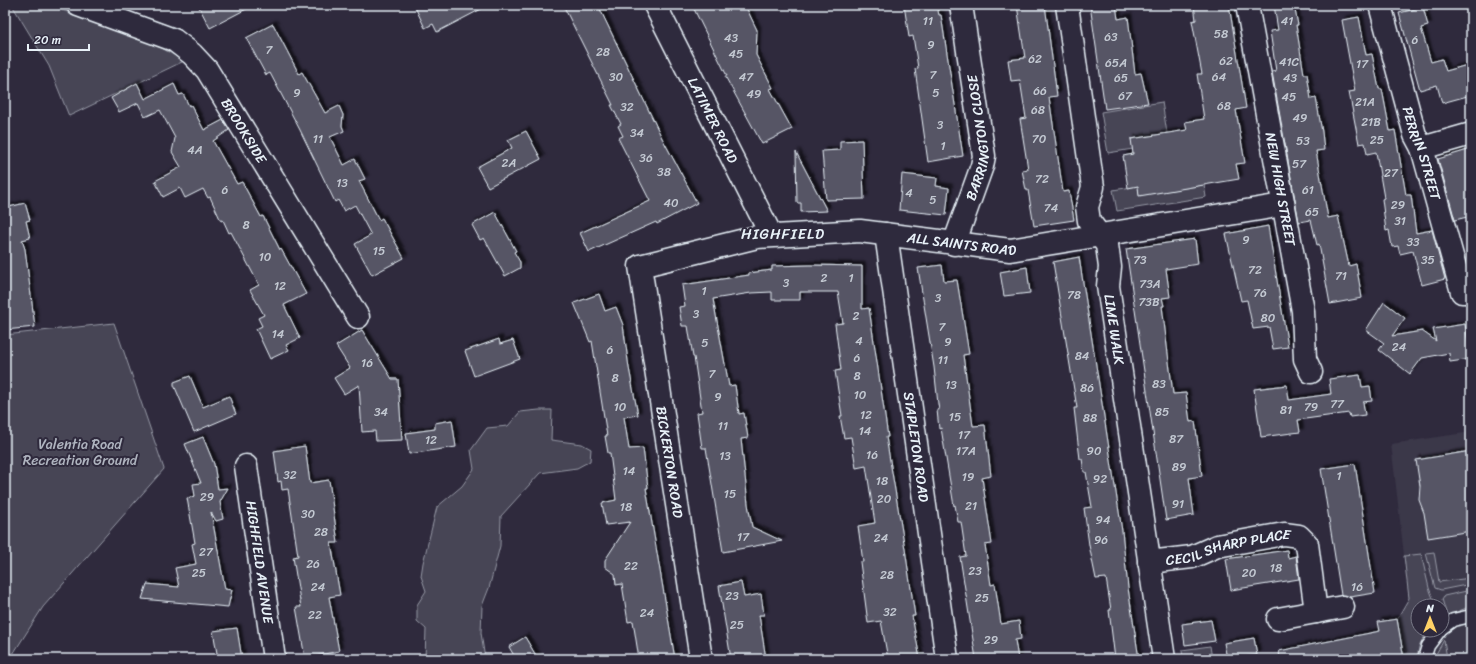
<svg xmlns="http://www.w3.org/2000/svg" width="1476" height="664" font-family="Sriracha,sans-serif">
<style>
.built{fill:#3b3749;fill-rule:evenodd}
.green{fill:#464455;stroke:#979aa6}
.building{fill:#575565;stroke:#e8f1f8;filter:url(#shadow)}
.lines{fill:none;stroke-linecap:round;stroke-linejoin:round}
.service-casing{stroke:#e8f1f8;stroke-width:15}
.minor-casing{stroke:#e8f1f8;stroke-width:25}
.tertiary-casing{stroke:#e8f1f8;stroke-width:25}
.service{stroke:#2f2a3d;stroke-width:12}
.minor{stroke:#2f2a3d;stroke-width:22}
.tertiary{stroke:#2f2a3d;stroke-width:22}
.labels{text-anchor:middle;stroke-width:4;stroke-linejoin:round;paint-order:stroke}
.number-label{font-size:12px;fill:#c4cad3}
.street-label{font-size:14px;fill:#e8f1f8;stroke:#2f2a3d}
.park-label{font-size:14px;fill:#afb4bf;stroke:#2f2a3d}
.neighbourhood-label{font-size:15px;letter-spacing:1px;fill:#e8f1f8;stroke:#2f2a3d}
</style>
<defs>
<filter id="shadow"><feDropShadow dx="3.5" dy="-3.5" stdDeviation="1" flood-color="#0009"/></filter>
</defs>
<rect width="100%" height="100%" fill="#2f2a3d"/>
<filter id="ink" filterUnits="userSpaceOnUse"><feTurbulence type="fractalNoise" baseFrequency=".025" numOctaves="2"/><feDisplacementMap in="SourceGraphic" scale="8" xChannelSelector="R" yChannelSelector="G"/><feConvolveMatrix kernelMatrix="1 2 1 2 8 2 1 2 1" color-interpolation-filters="sRGB"/></filter>
<g filter="url(#ink)">
<path class="built" d="M1471,432V659H1404L1397,619L1409,598L1391,444ZM1418,606H1442V630H1418Z"/>
<g class="green">
<polygon points="12,5 49,5 160,47 184,61 69,116 49,66"/>
<polygon points="1162,102 1167,133 1131,139 1133,149 1108,153 1101,112"/>
<polygon points="1204,185 1206,197 1117,211 1113,190 1138,186 1139,195"/>
<polygon points="114,323 164,469 43,607 13,654 11,659 5,659 5,335"/>
<polygon points="539,410 552,410 551,440 582,444 591,449 590,461 577,468 540,473 501,516 500,546 489,588 482,606 481,633 485,659 425,659 426,629 417,621 417,605 426,591 421,576 423,563 437,507 462,486 474,469 471,450 487,428 508,426 520,412"/>
<polygon points="1434,552 1439,582 1471,578 1471,584 1441,590 1435,588 1426,553"/>
<polygon points="1421,554 1429,588 1436,606 1418,606 1418,630 1428,630 1419,647 1417,659 1404,659 1397,619 1409,598 1404,556"/>
<polygon points="1471,590 1471,606 1447,616 1442,599 1444,596"/>
<polygon points="1444,640 1447,659 1433,659"/>
<polygon points="1210,646 1212,659 1183,659 1182,650"/>
</g>
<g class="building">
<polygon points="198,5 254,5 210,28"/>
<polygon points="414,5 489,5 437,32 433,24 425,28"/>
<polygon points="563,5 598,5 662,138 697,203 657,224 656,222 589,252 580,233 650,201 618,138 623,136 618,126 621,124 611,105 613,105"/>
<polygon points="692,5 745,5 757,30 756,55 773,88 770,89 792,129 762,144 725,76 727,76"/>
<polygon points="904,5 928,5 929,9 937,7 939,15 941,15 963,156 928,162 915,69 918,68 913,36 909,37"/>
<polygon points="1017,5 1045,5 1057,96 1049,97 1063,192 1069,191 1074,220 1034,226 1028,190 1026,190 1022,170 1028,169 1020,119 1026,118 1020,80 1011,81 1008,60 1025,58"/>
<polygon points="1090,5 1116,5 1118,19 1128,17 1135,74 1141,73 1148,103 1105,109"/>
<polygon points="1194,5 1229,5 1246,108 1236,110 1245,163 1236,164 1239,179 1139,196 1138,186 1128,188 1123,156 1133,154 1131,139 1187,130 1185,122 1204,119 1197,74 1202,74 1192,21 1196,20"/>
<polygon points="1274,5 1294,5 1298,25 1296,25 1304,74 1307,74 1311,99 1316,98 1322,132 1324,150 1316,151 1328,218 1338,216 1349,266 1356,264 1362,298 1330,304 1319,244 1317,245 1311,220 1299,222 1272,72 1276,71 1270,31 1278,30"/>
<polygon points="1423,7 1428,26 1421,28 1431,62 1442,59 1446,71 1471,64 1471,95 1442,103 1437,85 1420,90 1399,13"/>
<polygon points="1359,17 1366,55 1372,54 1379,89 1382,89 1390,131 1395,130 1406,195 1411,195 1416,233 1432,230 1445,279 1422,285 1413,251 1400,254 1398,246 1392,247 1389,230 1386,231 1382,199 1384,198 1376,152 1367,154 1365,143 1359,144 1349,92 1355,91 1342,20"/>
<polygon points="273,24 299,74 302,72 325,113 339,106 343,115 342,126 344,131 330,137 344,165 355,159 365,179 359,181 379,220 382,218 404,258 372,275 355,244 371,235 355,205 344,211 338,200 335,202 300,130 270,73 266,75 246,38"/>
<polygon points="137,83 145,99 174,84 179,95 183,94 189,106 191,105 204,130 223,120 229,130 213,141 237,184 242,182 261,217 263,216 280,250 281,249 306,294 284,305 300,338 286,345 289,350 270,359 256,329 262,326 258,318 264,315 250,290 259,285 231,232 229,233 223,220 221,221 210,197 208,198 203,189 185,198 180,188 163,197 155,181 181,167 172,152 175,138 160,110 145,117 138,103 119,112 111,98"/>
<polygon points="526,131 541,159 488,187 477,167 512,148 508,140"/>
<polygon points="862,140 864,199 826,200 822,151 840,150 840,141"/>
<polygon points="1471,149 1471,216 1455,220 1438,159"/>
<polygon points="796,152 827,211 801,212 801,203 797,203"/>
<polygon points="902,174 937,178 936,186 949,188 946,215 899,210"/>
<polygon points="25,203 30,220 26,221 30,238 22,240 25,249 35,327 5,330 5,208"/>
<polygon points="495,212 516,251 514,252 520,262 520,268 505,276 484,238 480,240 472,225"/>
<polygon points="1268,226 1288,347 1273,349 1269,327 1253,329 1247,300 1241,301 1226,234"/>
<polygon points="1195,239 1198,264 1166,269 1170,297 1162,298 1164,306 1162,306 1173,394 1186,393 1190,422 1195,421 1202,476 1189,478 1194,515 1166,520 1126,249"/>
<polygon points="1079,257 1122,531 1128,588 1139,659 1115,659 1109,610 1111,610 1106,578 1096,579 1089,545 1084,508 1092,507 1086,472 1084,472 1082,459 1080,459 1078,443 1074,408 1077,408 1053,262"/>
<polygon points="810,265 862,266 862,309 869,308 888,437 886,437 905,549 915,616 912,616 920,659 888,659 881,621 868,623 860,562 863,562 858,526 875,523 866,466 856,468 851,437 844,438 840,416 842,416 835,371 841,370 835,324 843,323 838,292 800,292 800,300 772,300 772,292 751,293 713,299 729,386 735,385 739,414 744,413 748,438 741,439 748,504 752,527 782,541 723,552 706,448 702,448 697,413 702,412 694,357 693,357 688,326 682,326 679,307 685,306 682,285 749,275 749,273 772,270 772,266"/>
<polygon points="942,265 944,281 957,280 969,354 963,355 973,426 985,425 991,476 982,478 992,544 985,545 991,585 995,584 1001,624 1019,621 1021,639 1015,640 1018,659 976,659 960,557 966,556 961,522 958,522 955,505 954,506 941,428 939,429 937,410 939,410 938,404 934,367 918,268"/>
<polygon points="1027,267 1030,293 1004,296 1000,272"/>
<polygon points="599,294 605,311 616,307 623,325 629,368 638,415 624,417 629,449 643,448 648,488 646,488 675,659 639,659 633,621 628,622 622,584 616,585 615,574 605,567 605,560 630,522 606,525 602,503 616,500 610,453 608,453 605,436 607,436 592,341 590,342 574,303"/>
<polygon points="1384,302 1405,318 1392,336 1422,331 1436,341 1433,329 1465,324 1471,359 1450,362 1449,353 1422,358 1410,374 1379,350 1384,343 1366,330"/>
<polygon points="362,330 392,379 398,379 402,440 376,441 375,431 362,432 359,385 344,394 334,378 350,368 336,346"/>
<polygon points="499,339 500,344 513,340 520,359 474,376 465,351"/>
<polygon points="1360,375 1362,387 1370,386 1372,401 1363,402 1365,415 1350,417 1349,413 1298,420 1300,432 1261,437 1254,389 1287,385 1289,400 1331,394 1329,379"/>
<polygon points="190,376 203,407 229,396 236,414 194,432 174,385 174,382"/>
<polygon points="452,420 456,447 409,454 406,433 435,429 435,423"/>
<polygon points="203,437 214,464 218,489 228,488 220,502 223,519 216,521 211,512 225,589 232,590 228,607 142,599 147,584 179,587 175,568 196,564 192,544 195,543 187,498 195,496 193,484 201,483 185,444"/>
<polygon points="305,446 310,483 329,480 338,543 331,543 340,595 329,597 339,651 305,658 296,607 301,607 293,557 298,556 288,489 282,490 281,481 278,482 274,451"/>
<polygon points="1471,451 1471,531 1428,538 1424,513 1419,500 1420,486 1416,460"/>
<polygon points="1355,464 1375,593 1350,597 1341,595 1321,469"/>
<polygon points="1287,550 1288,558 1296,556 1299,579 1231,590 1226,559"/>
<polygon points="741,582 744,597 761,594 764,615 759,615 766,659 731,659 719,586"/>
<polygon points="1397,619 1404,659 1280,659 1279,651 1380,631 1378,622"/>
<polygon points="1211,620 1215,641 1185,645 1182,624"/>
<polygon points="237,628 242,659 218,659 213,631"/>
<polygon points="525,637 538,659 516,659 509,647"/>
<polygon points="1254,638 1257,655 1227,659 1224,643"/>
</g>
<g class="lines">
<defs>
<g id="service">
<polyline points="1442,628 1453,620 1471,616"/>
<polyline points="1424,659 1428,646 1440,630"/>
</g>
<g id="minor">
<path id="s1" d="M78,5L174,40L192,54L207,70L358,317"/>
<path id="s2" d="M655,5L771,235"/>
<path id="s3" d="M1247,5L1303,311L1305,359L1311,372"/>
<path id="s4" d="M1380,5L1415,135L1422,148L1462,292H1471"/>
<polyline points="1422,148 1471,134"/>
<path id="s5" d="M886,234L947,659"/>
<path id="s6" d="M954,244L982,166L984,156L961,5"/>
<path id="s7" d="M246,466L274,659"/>
<path id="s8" d="M1149,562L1192,557L1217,546L1284,534L1299,536L1307,544L1316,612"/>
<polyline points="1278,619 1343,607"/>
<path id="s9" d="M701,659L640,266L757,237L860,231L1010,250L1283,205"/>
</g>
<g id="tertiary">
<path id="s10" d="M1067,5L1093,187L1087,207L1089,221L1107,245L1110,267L1108,286L1164,659"/>
</g>
</defs>
<use href="#service" class="service-casing"/>
<use href="#minor" class="minor-casing"/>
<use href="#tertiary" class="tertiary-casing"/>
<use href="#service" class="service"/>
<use href="#minor" class="minor"/>
<use href="#tertiary" class="tertiary"/>
</g>
</g>
<g class="labels">
<g class="number-label">
<text x="928" y="25">11</text>
<text x="1287" y="25">41</text>
<text x="1221" y="38">58</text>
<text x="1111" y="41">63</text>
<text x="731" y="42">43</text>
<text x="1415" y="44">6</text>
<text x="931" y="49">9</text>
<text x="269" y="54">7</text>
<text x="603" y="56">28</text>
<text x="736" y="58">45</text>
<text x="1035" y="63">62</text>
<text x="1226" y="65">62</text>
<text x="1289" y="66">41C</text>
<text x="1116" y="67">65A</text>
<text x="1362" y="68">17</text>
<text x="933" y="79">7</text>
<text x="616" y="81">30</text>
<text x="746" y="81">47</text>
<text x="1219" y="81">64</text>
<text x="1121" y="82">65</text>
<text x="1290" y="82">43</text>
<text x="1040" y="95">66</text>
<text x="297" y="97">9</text>
<text x="936" y="97">5</text>
<text x="754" y="98">49</text>
<text x="1125" y="100">67</text>
<text x="1289" y="101">45</text>
<text x="1365" y="106">21A</text>
<text x="1224" y="110">68</text>
<text x="627" y="111">32</text>
<text x="1038" y="114">68</text>
<text x="1300" y="122">49</text>
<text x="1371" y="126">21B</text>
<text x="940" y="129">3</text>
<text x="637" y="137">34</text>
<text x="318" y="143">11</text>
<text x="1039" y="143">70</text>
<text x="1377" y="144">25</text>
<text x="1303" y="145">53</text>
<text x="943" y="150">1</text>
<text x="195" y="154">4A</text>
<text x="646" y="162">36</text>
<text x="509" y="167">2A</text>
<text x="1299" y="168">57</text>
<text x="664" y="176">38</text>
<text x="1391" y="177">27</text>
<text x="1042" y="183">72</text>
<text x="342" y="187">13</text>
<text x="225" y="194">6</text>
<text x="1308" y="194">61</text>
<text x="909" y="197">4</text>
<text x="933" y="204">5</text>
<text x="671" y="207">40</text>
<text x="1398" y="209">29</text>
<text x="1051" y="212">74</text>
<text x="1312" y="216">65</text>
<text x="1400" y="225">31</text>
<text x="246" y="229">8</text>
<text x="1246" y="244">9</text>
<text x="1413" y="246">33</text>
<text x="379" y="255">15</text>
<text x="265" y="261">10</text>
<text x="1140" y="264">73</text>
<text x="1428" y="264">35</text>
<text x="1255" y="274">72</text>
<text x="1341" y="280">71</text>
<text x="824" y="282">2</text>
<text x="851" y="282">1</text>
<text x="786" y="287">3</text>
<text x="1150" y="288">73A</text>
<text x="280" y="290">12</text>
<text x="704" y="295">1</text>
<text x="1260" y="297">76</text>
<text x="1074" y="299">78</text>
<text x="938" y="302">3</text>
<text x="1149" y="306">73B</text>
<text x="696" y="318">3</text>
<text x="856" y="320">2</text>
<text x="1268" y="322">80</text>
<text x="942" y="331">7</text>
<text x="278" y="338">14</text>
<text x="859" y="345">4</text>
<text x="948" y="346">9</text>
<text x="705" y="347">5</text>
<text x="1399" y="351">24</text>
<text x="610" y="354">6</text>
<text x="1082" y="360">84</text>
<text x="857" y="362">6</text>
<text x="943" y="364">11</text>
<text x="367" y="367">16</text>
<text x="712" y="378">7</text>
<text x="857" y="380">8</text>
<text x="615" y="382">8</text>
<text x="1159" y="388">83</text>
<text x="951" y="389">13</text>
<text x="1087" y="392">86</text>
<text x="860" y="399">10</text>
<text x="718" y="401">9</text>
<text x="1337" y="408">77</text>
<text x="620" y="411">10</text>
<text x="1311" y="411">79</text>
<text x="1286" y="414">81</text>
<text x="381" y="416">34</text>
<text x="1162" y="416">85</text>
<text x="866" y="419">12</text>
<text x="955" y="421">15</text>
<text x="1090" y="422">88</text>
<text x="723" y="430">11</text>
<text x="865" y="435">14</text>
<text x="964" y="439">17</text>
<text x="1176" y="443">87</text>
<text x="431" y="444">12</text>
<text x="966" y="455">17A</text>
<text x="1094" y="455">90</text>
<text x="872" y="459">16</text>
<text x="725" y="460">13</text>
<text x="1179" y="471">89</text>
<text x="629" y="475">14</text>
<text x="290" y="479">32</text>
<text x="1339" y="480">1</text>
<text x="968" y="481">19</text>
<text x="1100" y="483">92</text>
<text x="882" y="485">18</text>
<text x="730" y="498">15</text>
<text x="207" y="501">29</text>
<text x="884" y="503">20</text>
<text x="1178" y="508">91</text>
<text x="971" y="510">21</text>
<text x="626" y="511">18</text>
<text x="308" y="518">30</text>
<text x="1103" y="524">94</text>
<text x="321" y="536">28</text>
<text x="743" y="541">17</text>
<text x="881" y="542">24</text>
<text x="1101" y="544">96</text>
<text x="206" y="556">27</text>
<text x="313" y="568">26</text>
<text x="631" y="570">22</text>
<text x="1276" y="572">18</text>
<text x="975" y="575">23</text>
<text x="199" y="577">25</text>
<text x="1249" y="577">20</text>
<text x="887" y="579">28</text>
<text x="318" y="591">24</text>
<text x="1357" y="591">16</text>
<text x="732" y="600">23</text>
<text x="982" y="602">25</text>
<text x="890" y="616">32</text>
<text x="647" y="617">24</text>
<text x="315" y="619">22</text>
<text x="737" y="629">25</text>
<text x="991" y="644">29</text>
</g>
<g class="street-label">
<text dy="5" stroke="none"><textPath href="#s2" startOffset="129">LATIMER ROAD</textPath></text>
<text dy="5" stroke="none"><textPath href="#s1" startOffset="218">BROOKSIDE</textPath></text>
<text dy="5" stroke="none"><textPath href="#s6" startOffset="111">BARRINGTON CLOSE</textPath></text>
<text dy="5" stroke="none"><textPath href="#s4" startOffset="154">PERRIN STREET</textPath></text>
<text dy="5" stroke="none"><textPath href="#s3" startOffset="187">NEW HIGH STREET</textPath></text>
<text dy="5" stroke="none"><textPath href="#s9" startOffset="724">ALL SAINTS ROAD</textPath></text>
<text dy="5" stroke="none"><textPath href="#s10" startOffset="334">LIME WALK</textPath></text>
<text dy="5" stroke="none"><textPath href="#s5" startOffset="215">STAPLETON ROAD</textPath></text>
<text transform="translate(670 462) rotate(81)" y="5">BICKERTON ROAD</text>
<text dy="5" stroke="none"><textPath href="#s8" startOffset="81">CECIL SHARP PLACE</textPath></text>
<text dy="5" stroke="none"><textPath href="#s7" startOffset="97">HIGHFIELD AVENUE</textPath></text>
</g>
<g class="park-label">
<text x="80" y="449">Valentia Road<tspan x="80" dy="16">Recreation Ground</tspan></text>
</g>
<g class="neighbourhood-label">
<text x="783" y="239">HIGHFIELD</text>
</g>
</g>
<rect width="1476" height="664" fill="none" stroke="#2f2a3d" stroke-width="20"/>
<rect x="10" y="10" width="1456" height="644" fill="none" stroke="#e8f1f8" stroke-width="1.5" filter="url(#ink)"/>
<g transform="translate(1430 618)"><circle r="19" fill="#2f2a3d" stroke="#797a88"/>
<path d="M0-3L7 15L0 10L-7 15Z" fill="#ffd166"/>
<text y="-6" font-size="11" font-weight="bold" text-anchor="middle" fill="#e8f1f8">N</text>
</g>
<path d="M28 44v6h61v-6" fill="none" stroke="#e8f1f8" stroke-width="2"/>
<text x="34" y="44" font-size="12" fill="#e8f1f8" stroke="#2f2a3d" stroke-width="3" paint-order="stroke">20 m</text>
</svg>
